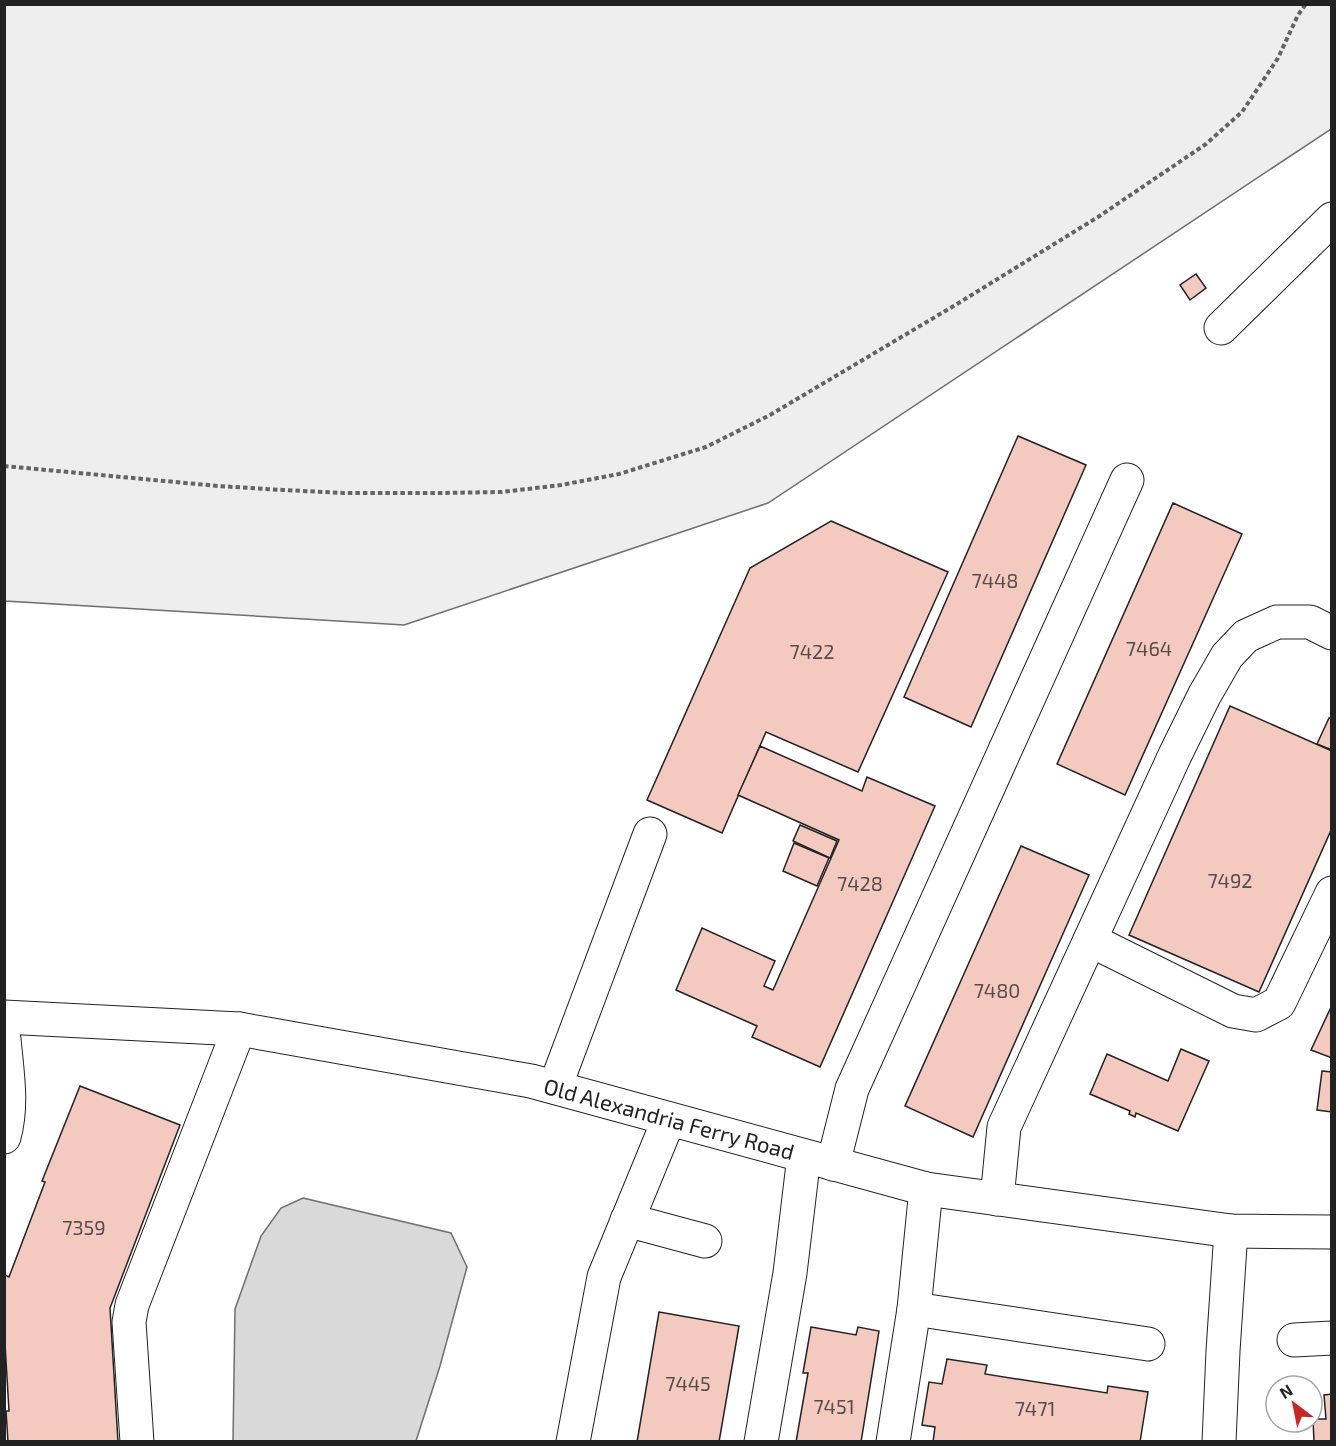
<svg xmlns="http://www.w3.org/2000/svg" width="1336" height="1446" font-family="'Exo 2',sans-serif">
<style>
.green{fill:#eee;stroke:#6f6f6f;stroke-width:1.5}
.water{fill:#d9d9d9;stroke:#6f6f6f;stroke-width:1.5}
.building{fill:#f3c9c0;stroke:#222;stroke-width:1.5}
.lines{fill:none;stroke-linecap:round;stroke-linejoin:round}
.minor-casing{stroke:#222;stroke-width:35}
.major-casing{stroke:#222;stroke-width:35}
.path{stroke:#646464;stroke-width:4;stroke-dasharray:4.5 3;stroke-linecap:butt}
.minor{stroke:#fff;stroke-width:33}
.major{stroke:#fff;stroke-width:33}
.labels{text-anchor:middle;stroke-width:4.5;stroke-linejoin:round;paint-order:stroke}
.number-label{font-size:20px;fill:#564c4a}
.street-label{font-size:22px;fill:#222;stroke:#fff}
</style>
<rect width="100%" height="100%" fill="#fff"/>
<polygon class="green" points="5,4 1331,5 1331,129 768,503 404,625 5,601"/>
<polygon class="water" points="303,1198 451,1233 467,1267 440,1366 416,1441 233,1441 235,1309 261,1236 281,1208"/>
<g class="building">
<polygon points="1196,274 1206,288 1190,300 1180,285"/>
<polygon points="1018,436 1086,465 971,727 904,697"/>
<polygon points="1173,503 1242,534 1125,795 1057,764"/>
<polygon points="831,521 948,572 858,772 766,732 722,833 647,800 750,568"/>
<polygon points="1230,706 1332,751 1332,828 1259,992 1129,935"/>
<polygon points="1329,718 1332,719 1332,750 1317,744"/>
<polygon points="760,746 862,791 867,777 935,806 820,1067 752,1037 757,1026 676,990 702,928 775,961 764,986 773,990 839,840 738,795"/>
<polygon points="800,825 837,841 830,858 793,841"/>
<polygon points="794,843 829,858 817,886 783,871"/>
<polygon points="1021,846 1089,875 973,1137 905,1106"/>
<polygon points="1332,1005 1332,1058 1311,1050"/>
<polygon points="1181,1049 1209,1061 1178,1131 1136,1113 1135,1117 1129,1114 1130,1111 1090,1094 1107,1054 1168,1081"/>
<polygon points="1322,1071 1332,1072 1332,1112 1317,1110"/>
<polygon points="80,1086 180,1125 110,1308 118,1442 8,1442 6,1411 9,1411 4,1327 4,1277 5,1275 9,1277 45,1182 42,1181"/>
<polygon points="659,1312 739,1326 719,1442 637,1442"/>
<polygon points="811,1327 856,1335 858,1327 879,1331 861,1442 796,1442 808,1373 803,1373"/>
<polygon points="947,1359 987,1365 985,1374 1107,1393 1108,1386 1148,1392 1140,1442 933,1442 935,1427 922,1425 929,1382 942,1384"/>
<polygon points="1332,1394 1332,1442 1314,1442 1313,1419 1326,1419 1324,1395"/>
</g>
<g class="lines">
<defs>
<g id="minor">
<polyline points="1221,328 1332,219"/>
<polyline points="1090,940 1233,1011 1256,1015 1279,1003 1332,893"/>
<path d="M4,1039C7,1072 13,1105 4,1137"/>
<polyline points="555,1087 650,834"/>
<polyline points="833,1164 852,1089 1127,480"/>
<polyline points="997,1199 1004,1127 1175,755 1204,696 1227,656 1246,636 1277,622 1310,622 1332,633"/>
<polyline points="627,1220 705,1241"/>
<polyline points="914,1309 1148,1344"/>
<polyline points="1294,1340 1332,1338"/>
<polyline points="137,1442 129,1322 132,1305 239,1029"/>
<polyline points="573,1442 604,1277 669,1119"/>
<polyline points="761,1442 790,1273 804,1156"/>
<polyline points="893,1442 914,1309 926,1189"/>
<polyline points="1219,1442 1223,1351 1231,1231"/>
</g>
<polyline id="major" points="4,1017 239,1029 531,1081 926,1189 1231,1231 1332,1232"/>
</defs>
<use href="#minor" class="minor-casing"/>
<use href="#major" class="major-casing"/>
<polyline class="path" points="4,466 218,486 283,490 343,493 439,493 502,492 561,485 619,474 706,447 770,415 957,304 1098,217 1206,144 1242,112 1278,58 1298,15 1306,4"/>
<use href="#minor" class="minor"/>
<use href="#major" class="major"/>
</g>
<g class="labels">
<g class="number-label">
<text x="995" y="588">7448</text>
<text x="1149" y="656">7464</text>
<text x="812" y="659">7422</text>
<text x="1230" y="888">7492</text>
<text x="860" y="891">7428</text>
<text x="997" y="998">7480</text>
<text x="84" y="1235">7359</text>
<text x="688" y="1391">7445</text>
<text x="834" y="1414">7451</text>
<text x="1035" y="1416">7471</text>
</g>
<g class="street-label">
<text transform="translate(669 1119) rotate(15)" y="8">Old Alexandria Ferry Road</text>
</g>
</g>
<rect width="1336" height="1446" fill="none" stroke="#222222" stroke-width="12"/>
<g transform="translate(1294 1404) rotate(328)"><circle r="28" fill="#ffffff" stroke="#a7a7a7" stroke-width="1.5"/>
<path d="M0-4.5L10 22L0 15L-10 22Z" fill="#c62828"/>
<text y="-9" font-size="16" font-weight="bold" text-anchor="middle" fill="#222222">N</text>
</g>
</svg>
